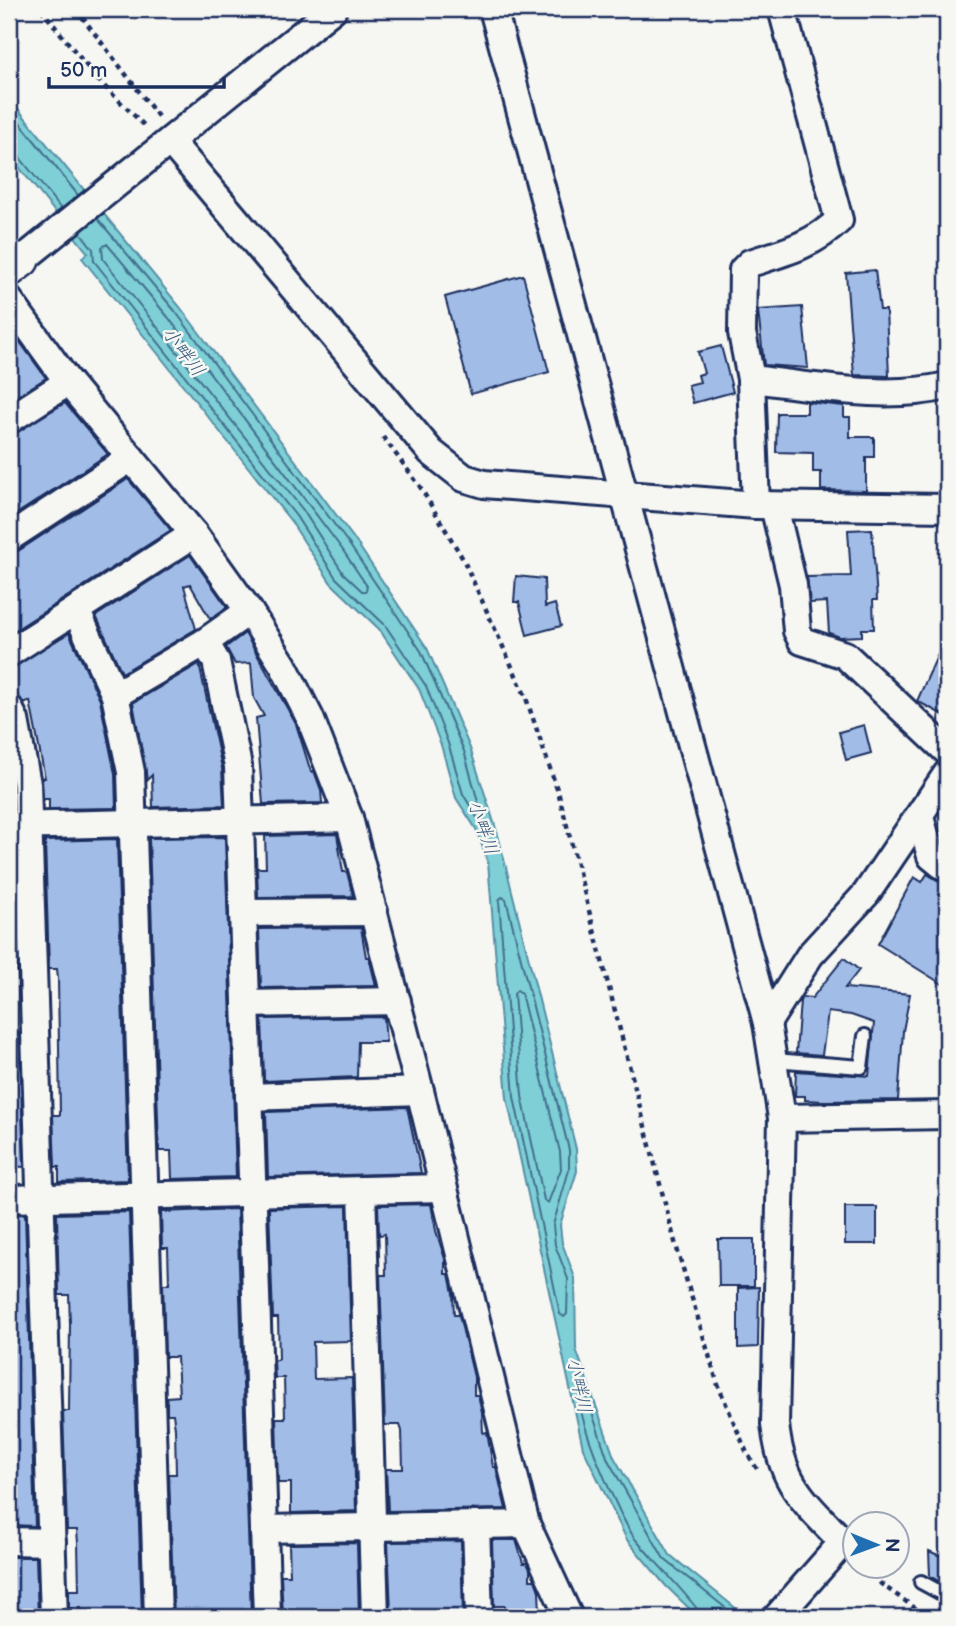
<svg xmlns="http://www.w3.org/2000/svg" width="956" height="1626" font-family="'Balsamiq Sans','Klee One',sans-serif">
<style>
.water{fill:#7ecfd6;stroke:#568fa6;stroke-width:2}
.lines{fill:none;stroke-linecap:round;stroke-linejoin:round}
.shore{stroke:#436f8e;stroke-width:2}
.building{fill:#a2bce8;stroke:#1b2f5e;stroke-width:2}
.service-casing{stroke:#1b2f5e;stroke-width:18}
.minor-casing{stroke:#1b2f5e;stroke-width:32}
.tertiary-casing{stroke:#1b2f5e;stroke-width:38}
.path{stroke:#1b2f5e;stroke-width:4.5;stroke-dasharray:5 5;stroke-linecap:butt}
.service{stroke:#f6f6f2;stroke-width:12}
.minor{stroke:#f6f6f2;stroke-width:26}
.tertiary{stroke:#f6f6f2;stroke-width:33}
.labels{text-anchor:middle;stroke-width:5;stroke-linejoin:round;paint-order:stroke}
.water-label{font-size:19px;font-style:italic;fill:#34577c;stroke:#f6f6f2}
</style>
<rect width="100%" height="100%" fill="#f6f6f2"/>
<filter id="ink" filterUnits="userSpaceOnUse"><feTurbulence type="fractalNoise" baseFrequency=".0143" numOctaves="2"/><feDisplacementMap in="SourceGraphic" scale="14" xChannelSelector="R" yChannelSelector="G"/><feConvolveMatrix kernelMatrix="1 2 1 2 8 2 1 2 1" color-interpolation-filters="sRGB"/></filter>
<g filter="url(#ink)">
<polygon class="water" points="9,98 180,307 355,540 427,648 470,748 498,835 576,1149 577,1171 560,1225 562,1243 575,1278 576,1349 614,1457 670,1555 738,1610 753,1617 698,1617 666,1586 627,1540 583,1448 507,1098 488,862 476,829 456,798 441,745 419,689 379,629 331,583 290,520 82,258 88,253 9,155"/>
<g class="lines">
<g class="shore">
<polyline points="9,109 78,195"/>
<polyline points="9,151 17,154 61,209"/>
<polyline points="80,232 93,249 94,261 296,516 336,578 385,625 426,686 448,743 463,794 478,819 483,820 464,751 421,651 349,544 175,311 97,218"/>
<polygon points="107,244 168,317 342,549 367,586 366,591 362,591 343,573 303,510 103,259 102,247"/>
<polygon points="502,897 506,899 569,1150 569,1170 553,1225 555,1245 568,1279 567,1314 564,1317 560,1314 514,1097 499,900"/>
<polygon points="517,990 521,993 560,1152 561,1169 548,1203 544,1200 522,1096 514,994"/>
<path d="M702,1617C702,1610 646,1552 636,1540C620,1519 573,1413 580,1390L585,1392L608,1460L664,1559L737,1617"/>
</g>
</g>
<g class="building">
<polygon points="875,270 880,310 886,310 889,376 854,375 846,273"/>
<polygon points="523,275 549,372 471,394 445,297"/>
<polygon points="802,307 808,368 764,365 758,310"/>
<polygon points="9,327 46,378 9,401"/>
<polygon points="721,346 733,392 693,403 688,385 700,382 698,375 704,373 698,352"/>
<polygon points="807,402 844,406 844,417 850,417 850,437 874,437 874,457 866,457 866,491 821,490 821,472 813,472 813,453 776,452 777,413 807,413"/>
<polygon points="65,403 108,454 9,519 9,436"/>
<polygon points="128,479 171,530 9,634 9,554 18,551"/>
<polygon points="872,529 877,600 873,600 874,629 862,629 862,636 840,637 829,633 827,602 810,603 807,577 851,576 848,530"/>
<polygon points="190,555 227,607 210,619 190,584 184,586 196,629 122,673 96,616"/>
<polygon points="516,576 544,579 545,607 555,604 561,626 527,635 519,602 514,602"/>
<polygon points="69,633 100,700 115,774 116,808 49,809 49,799 43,799 42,778 45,778 30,701 24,704 9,689 9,669"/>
<polygon points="245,633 296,724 311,772 314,771 321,790 322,803 263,804 256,718 264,716 254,698 251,663 235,664 226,647"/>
<polygon points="947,634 947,717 917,701"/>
<polygon points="199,664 222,768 224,805 153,807 152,775 147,780 133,703"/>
<polygon points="864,725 871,753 846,760 839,732"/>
<polygon points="337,834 343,872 347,872 353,896 258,897 257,868 266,868 265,836"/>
<polygon points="225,837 236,1177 172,1179 171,1151 159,1151 149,838"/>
<polygon points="117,839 128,1180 59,1182 59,1167 55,1167 53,1115 60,1115 58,978 57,969 49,969 45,841"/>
<polygon points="9,842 13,842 17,971 9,971"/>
<polygon points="927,874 947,886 947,987 878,944 914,877 922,882"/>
<polygon points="361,928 366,957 369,957 376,986 261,988 259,929"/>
<polygon points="844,958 859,970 845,988 910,994 903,1031 898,1100 824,1101 805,1100 805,1096 795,1096 796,1071 869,1076 874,1023 851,1015 828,1012 822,1055 796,1053 800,1001 802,997 812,998"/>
<polygon points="384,1017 386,1042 358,1042 357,1077 264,1081 262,1019"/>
<polygon points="9,1033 19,1033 24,1167 9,1166"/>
<polygon points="407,1107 421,1173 268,1177 266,1112"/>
<polygon points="431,1204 436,1231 445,1259 445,1274 449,1274 453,1293 454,1315 459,1315 474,1377 474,1395 478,1395 482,1412 483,1433 487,1432 493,1467 496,1467 506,1509 388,1511 386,1469 403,1469 402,1431 400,1425 385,1425 380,1275 386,1275 385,1234 379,1235 378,1205"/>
<polygon points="347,1206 351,1341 313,1342 314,1379 352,1378 356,1511 291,1513 291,1483 278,1483 276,1418 285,1418 284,1378 275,1378 274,1361 279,1359 278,1318 273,1318 269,1208"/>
<rect x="845" y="1207" width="32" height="37"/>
<polygon points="237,1209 251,1617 174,1617 169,1474 176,1474 175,1428 173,1414 167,1414 167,1397 179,1396 177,1357 165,1357 163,1284 169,1284 168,1248 162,1248 161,1212"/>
<polygon points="129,1212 142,1617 81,1617 81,1608 69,1608 69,1590 79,1590 78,1543 77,1530 67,1530 63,1411 69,1411 70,1324 69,1295 59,1295 57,1214"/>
<polygon points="25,1214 35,1526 11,1525 9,1494 9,1215"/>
<polygon points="718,1239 754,1239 754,1286 719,1286"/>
<polygon points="759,1287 758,1347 738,1348 738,1288"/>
<polygon points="492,1540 516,1540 523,1563 527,1563 530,1569 530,1580 535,1580 539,1591 540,1614 505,1615 505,1606 494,1606"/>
<polygon points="461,1541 463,1617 400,1617 399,1612 391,1613 388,1542"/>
<polygon points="357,1543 359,1617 283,1617 281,1575 290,1575 289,1544"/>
<polygon points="929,1551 947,1559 947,1586 930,1576"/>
<polygon points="11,1557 36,1557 38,1617 14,1617"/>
</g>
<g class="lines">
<defs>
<g id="service">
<polyline points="774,1060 861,1067 865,1036"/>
<polyline points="921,1582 947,1596"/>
</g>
<g id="minor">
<path d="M493,9L767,1023L782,1118L775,1424C781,1484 803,1500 843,1542L777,1617"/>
<polyline points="170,141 431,452 464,478 484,484 756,505 947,508"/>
<polyline points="22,260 333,9"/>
<polyline points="9,300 68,382 194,534 249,611 283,665 310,718 349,818 420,1091 526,1524 569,1617"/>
<path d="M751,379C815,386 883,401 947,386"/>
<polyline points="9,420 68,382"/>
<path d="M756,505L751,379L742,333L743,270L750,263C782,253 814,245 839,220L782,9"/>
<polyline points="774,506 793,585 797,631 802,641 845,655 947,751"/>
<polyline points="9,538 131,458"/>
<polyline points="76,610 115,695 131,772 158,1617"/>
<polyline points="205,642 216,661 238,766 267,1617"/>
<polyline points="9,653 194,534"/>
<polyline points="115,695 205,642 249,611"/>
<polyline points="9,708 15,720 27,784 54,1617"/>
<polyline points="920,817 931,856 942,865 947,865"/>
<polyline points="9,826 349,818"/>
<polyline points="243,913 374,912"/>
<polyline points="246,1004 397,1001"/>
<polyline points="767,1023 810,955 866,894 947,774"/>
<polyline points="249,1097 420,1091"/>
<polyline points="782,1118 947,1115"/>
<polyline points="362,1190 375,1617"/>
<polyline points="9,1199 443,1188"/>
<polyline points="476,1525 479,1617"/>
<polyline points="264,1529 526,1524"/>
<polyline points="9,1541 52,1542"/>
</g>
<polyline id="tertiary" points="9,270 22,260"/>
</defs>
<use href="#service" class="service-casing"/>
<use href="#minor" class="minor-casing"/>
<use href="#tertiary" class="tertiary-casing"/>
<g class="path">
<polyline points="41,9 98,80 147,128"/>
<polyline points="76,9 160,119"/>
<polyline points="383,437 419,485 463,559 525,695 559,795 675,1242 718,1385 747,1453 759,1472"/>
<polyline points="868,1566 881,1584 928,1617"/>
</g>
<use href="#service" class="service"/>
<use href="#minor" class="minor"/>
<use href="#tertiary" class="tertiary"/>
</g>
</g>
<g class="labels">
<g class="water-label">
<text transform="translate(184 351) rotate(53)" y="7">小畔川</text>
<text transform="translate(484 827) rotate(71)" y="7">小畔川</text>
<text transform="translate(580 1385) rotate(78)" y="7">小畔川</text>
</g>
</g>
<rect width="956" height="1626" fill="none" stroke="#f6f6f2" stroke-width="35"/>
<rect x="18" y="18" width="921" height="1591" fill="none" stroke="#1b2f5e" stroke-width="2.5" filter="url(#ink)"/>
<g transform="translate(876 1545) rotate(91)"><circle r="33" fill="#f6f6f2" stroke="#9ea6b7" stroke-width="2"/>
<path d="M0-5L12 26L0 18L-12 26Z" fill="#1f6fb2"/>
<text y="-10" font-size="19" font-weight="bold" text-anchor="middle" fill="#1b2f5e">N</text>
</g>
<path d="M49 77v10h175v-10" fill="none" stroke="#1b2f5e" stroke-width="3.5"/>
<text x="60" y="77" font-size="21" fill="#1b2f5e" stroke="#f6f6f2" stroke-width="5" paint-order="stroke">50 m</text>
</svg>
